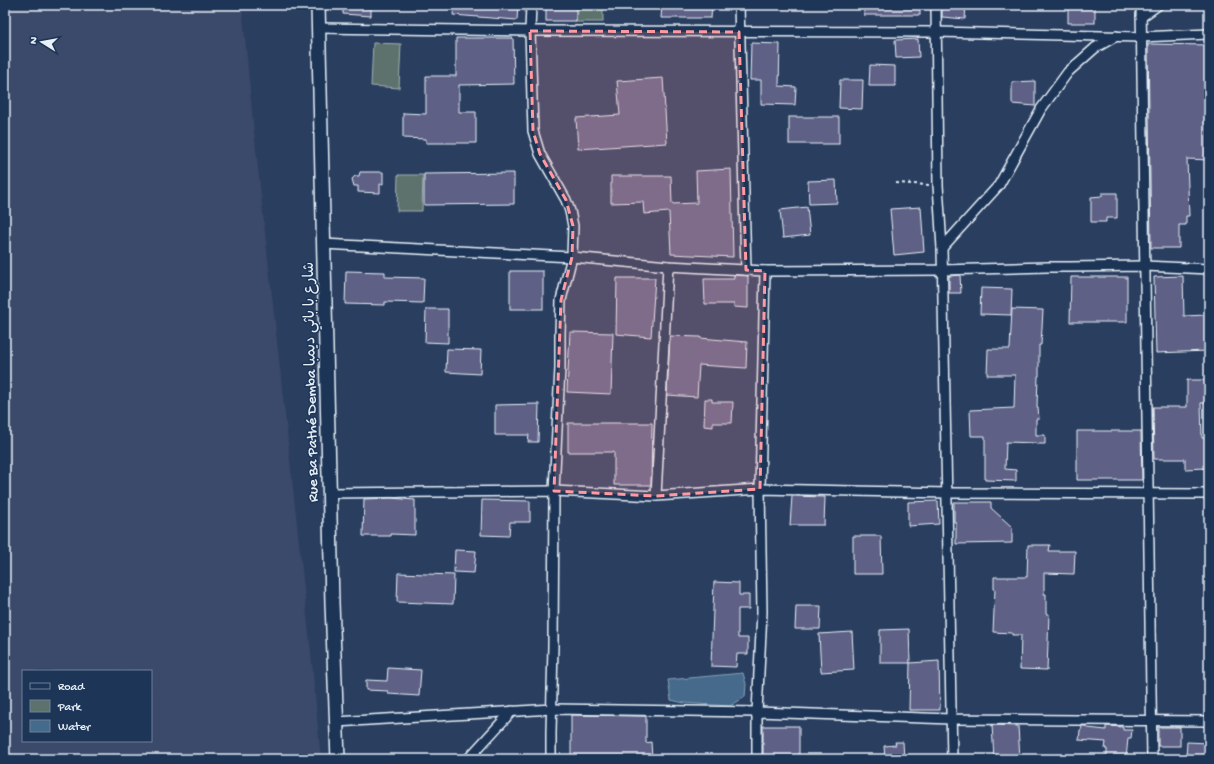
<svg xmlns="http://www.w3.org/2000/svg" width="1214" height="764" font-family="'Gochi Hand','Playpen Sans Arabic',sans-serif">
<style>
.built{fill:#3a486b;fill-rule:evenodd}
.green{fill:#5d726d;stroke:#a2b2b2}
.water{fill:#456b8c;stroke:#86a1b7}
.building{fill:#5e6185;stroke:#e8f1f8}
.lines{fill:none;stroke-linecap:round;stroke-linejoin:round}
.street-casing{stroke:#e8f1f8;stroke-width:12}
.secondary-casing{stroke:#e8f1f8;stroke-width:16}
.path{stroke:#e8f1f8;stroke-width:2;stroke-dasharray:3 3;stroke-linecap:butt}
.street{stroke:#1d3557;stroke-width:9}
.secondary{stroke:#1d3557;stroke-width:13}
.marked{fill:#ff9aa2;fill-opacity:0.2;stroke:#ff9aa2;stroke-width:3;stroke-dasharray:8 5;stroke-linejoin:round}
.labels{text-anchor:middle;stroke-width:3;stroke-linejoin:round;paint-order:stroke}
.street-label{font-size:15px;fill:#e8f1f8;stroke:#1d3557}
</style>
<rect width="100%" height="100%" fill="#2a3e60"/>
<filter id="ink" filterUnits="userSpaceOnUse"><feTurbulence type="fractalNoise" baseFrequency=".025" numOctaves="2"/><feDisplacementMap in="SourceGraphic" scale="8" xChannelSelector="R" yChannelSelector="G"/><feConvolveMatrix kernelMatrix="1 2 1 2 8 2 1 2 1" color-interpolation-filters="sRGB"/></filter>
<g filter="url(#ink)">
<path class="built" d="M5,5H242L253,121L311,652L321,759H5ZM23,671H151V741H23Z"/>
<g class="green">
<rect x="576" y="5" width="27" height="17"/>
<polygon points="373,43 401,44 399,88 371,86"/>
<polygon points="398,175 423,175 422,211 397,211"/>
</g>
<polygon class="water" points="743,673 746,684 745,697 730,706 684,703 671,700 668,680"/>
<g class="building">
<polygon points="343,5 371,5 371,16 343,14"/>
<polygon points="454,5 518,5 517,20 453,15"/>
<rect x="546" y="5" width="30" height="16"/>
<polygon points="662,5 712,5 711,18 661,18"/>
<rect x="864" y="5" width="56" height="10"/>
<polygon points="942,5 966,5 965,19 942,17"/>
<rect x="1068" y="5" width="27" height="18"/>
<polygon points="456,38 513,38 514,84 459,85 459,112 476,112 476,143 426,143 426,139 403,138 403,113 426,114 426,76 456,76"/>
<polygon points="918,39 919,57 896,58 895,40"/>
<polygon points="751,43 780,44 779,86 796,87 795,105 761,104 761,80 750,80"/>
<polygon points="1148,44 1209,45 1209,160 1187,159 1189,216 1186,216 1186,225 1179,225 1179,248 1151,248"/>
<polygon points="870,65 895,66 895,86 869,86"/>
<polygon points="663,78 667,143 578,149 576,118 620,115 617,81"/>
<polygon points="840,80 863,80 862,109 839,108"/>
<polygon points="1035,81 1035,106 1012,104 1012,82"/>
<rect x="789" y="117" width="50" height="27"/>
<polygon points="731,169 733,257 671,254 669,212 644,214 643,202 611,203 611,176 671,176 672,204 697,203 696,171"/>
<polygon points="360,172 383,172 383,184 380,184 380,193 358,192 358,186 354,186 352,179 355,176 359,176"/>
<polygon points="514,173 514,204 424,205 424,174"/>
<polygon points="836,180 837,203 809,204 808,181"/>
<polygon points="1102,193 1117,193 1117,218 1106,218 1106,222 1091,222 1091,197 1102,196"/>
<polygon points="807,207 810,235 783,238 780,210"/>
<polygon points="921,207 924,252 894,255 890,209"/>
<polygon points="346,271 385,272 385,277 424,278 423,303 385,302 385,305 345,304"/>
<rect x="510" y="271" width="33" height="38"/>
<polygon points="734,275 748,276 748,308 734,307 734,304 705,304 704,279 734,279"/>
<polygon points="960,275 961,293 949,293 949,276"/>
<polygon points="1183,276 1184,316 1207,315 1208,351 1156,353 1154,277"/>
<polygon points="1071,277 1127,277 1127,322 1070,322"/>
<polygon points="617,278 655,278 651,337 616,334"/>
<polygon points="981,288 1012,289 1011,315 980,314"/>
<polygon points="426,309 448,309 448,343 425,342"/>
<polygon points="1012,309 1043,310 1041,345 1039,345 1039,376 1038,376 1037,407 1038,407 1039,419 1036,419 1036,435 1045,435 1045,444 1037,444 1037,443 1006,442 1005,469 1016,470 1016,481 985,480 985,436 971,436 970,410 1014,408 1015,375 987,375 988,349 1010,349"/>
<polygon points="570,332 613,333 611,394 567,392"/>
<polygon points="670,336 700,337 700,338 747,342 746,368 699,365 697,397 667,395"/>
<polygon points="447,349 481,350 480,374 446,372"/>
<polygon points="1187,380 1209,380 1209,403 1201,403 1202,438 1207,438 1206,468 1185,469 1185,459 1154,459 1153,407 1187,407"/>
<polygon points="705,399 712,399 712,402 733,402 732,423 713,423 713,427 704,426"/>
<polygon points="539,404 538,442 528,442 529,435 495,435 495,405"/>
<polygon points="568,423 652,423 651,485 614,485 614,452 568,452"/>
<polygon points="1077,431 1141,431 1142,480 1077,480"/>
<polygon points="792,496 825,497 824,525 790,525"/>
<polygon points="391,498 415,500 415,535 391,534 391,536 363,536 364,499"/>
<polygon points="482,500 530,501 530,522 510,522 509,536 481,535"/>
<polygon points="938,501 939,524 908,526 908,502"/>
<polygon points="954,502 991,502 991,508 1012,527 1012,543 956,544 956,522 954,522"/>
<polygon points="853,536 881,536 882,574 853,574"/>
<polygon points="1028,545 1050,545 1049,551 1075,551 1074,574 1044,573 1044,594 1046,594 1046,614 1049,614 1047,670 1020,669 1021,635 1012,635 1012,633 993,632 995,589 994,589 994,577 1027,577"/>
<polygon points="455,550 476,551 474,573 454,572"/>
<polygon points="398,573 454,575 453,604 397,602"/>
<polygon points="714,582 739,583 739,595 749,595 749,609 738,609 738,638 748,638 748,654 737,654 736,667 711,666"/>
<polygon points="796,606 821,606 820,629 795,629"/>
<polygon points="909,629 910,663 880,663 880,630"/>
<polygon points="852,632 854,670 821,672 819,634"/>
<polygon points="939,661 940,710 909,710 910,663"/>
<polygon points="388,668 421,670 419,696 388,694 388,691 366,690 366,680 387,681"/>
<polygon points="571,715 646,716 646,743 651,742 652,758 646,759 571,759"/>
<polygon points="992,725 1018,726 1020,759 994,759"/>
<rect x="763" y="726" width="36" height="33"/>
<polygon points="1082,726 1085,726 1088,728 1106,730 1106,726 1123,727 1123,730 1132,730 1131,738 1128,738 1126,759 1107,759 1107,749 1105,749 1106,742 1079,740 1080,730 1081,730"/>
<rect x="1158" y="727" width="22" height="19"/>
<polygon points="895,742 903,742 904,759 885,759 884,746 896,745"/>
<polygon points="1187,742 1207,743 1207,759 1186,759"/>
</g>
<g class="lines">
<defs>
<g id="street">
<polyline points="531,5 530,31 533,131 540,154 566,200 570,211 573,226 572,257 561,300 560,334 560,368 554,491 553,646 551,733 551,759"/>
<polyline points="739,5 746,270"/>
<polyline points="936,5 938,185 942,248 952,759"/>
<polyline points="1141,5 1152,759"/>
<polyline points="1141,17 1158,5"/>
<polyline points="318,28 530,31 937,32 1140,37 1209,34"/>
<polyline points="323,244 572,257 668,266 765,271 942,270 1047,267 1070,267 1145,266 1209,269"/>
<polyline points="942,248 999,185 1041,109 1068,72 1095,48 1116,36"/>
<polyline points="329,493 554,491 656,496 760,489 947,493 1209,494"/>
<polyline points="656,496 668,266"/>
<polyline points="336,722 552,709 757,712 951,719 1209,721"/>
<polyline points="468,759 512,711"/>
<polyline points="757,759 757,712 762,612 760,489 765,271"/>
</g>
<polyline id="secondary" points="318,5 332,603 338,759"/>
</defs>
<use href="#street" class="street-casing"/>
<use href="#secondary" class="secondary-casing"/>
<polyline class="path" points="896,183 929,185"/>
<use href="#street" class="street"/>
<use href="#secondary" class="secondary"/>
</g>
</g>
<path class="marked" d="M530,31L739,32L746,270L765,271L760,489L656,496L554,491L561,300L572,257L573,226L566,200L540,154L533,131Z"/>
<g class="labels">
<g class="street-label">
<text transform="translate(310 382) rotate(-91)" y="5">Rue Ba Pathé Demba شارع با باثي ديمبا</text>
</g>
</g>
<rect width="1214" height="764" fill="none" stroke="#1d3557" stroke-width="20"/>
<rect x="10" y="10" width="1194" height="744" fill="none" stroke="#e8f1f8" stroke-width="1.5" filter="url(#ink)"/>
<rect x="22" y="670" width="130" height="72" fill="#1d3557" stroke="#6e8097"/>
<rect x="30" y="683" width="20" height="6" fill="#1d3557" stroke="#6e8097"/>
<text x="58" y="690" font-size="12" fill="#e8f1f8">Road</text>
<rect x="30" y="700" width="20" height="12" fill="#5d726d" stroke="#6e8097"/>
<text x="58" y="710" font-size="12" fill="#e8f1f8">Park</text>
<rect x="30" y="720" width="20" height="12" fill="#456b8c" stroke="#6e8097"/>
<text x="58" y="730" font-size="12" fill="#e8f1f8">Water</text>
<g transform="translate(42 42) rotate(281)" stroke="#1d3557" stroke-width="3" paint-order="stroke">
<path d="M0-3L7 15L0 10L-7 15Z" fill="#e8f1f8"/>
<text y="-6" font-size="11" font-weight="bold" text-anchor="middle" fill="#e8f1f8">N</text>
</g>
</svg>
